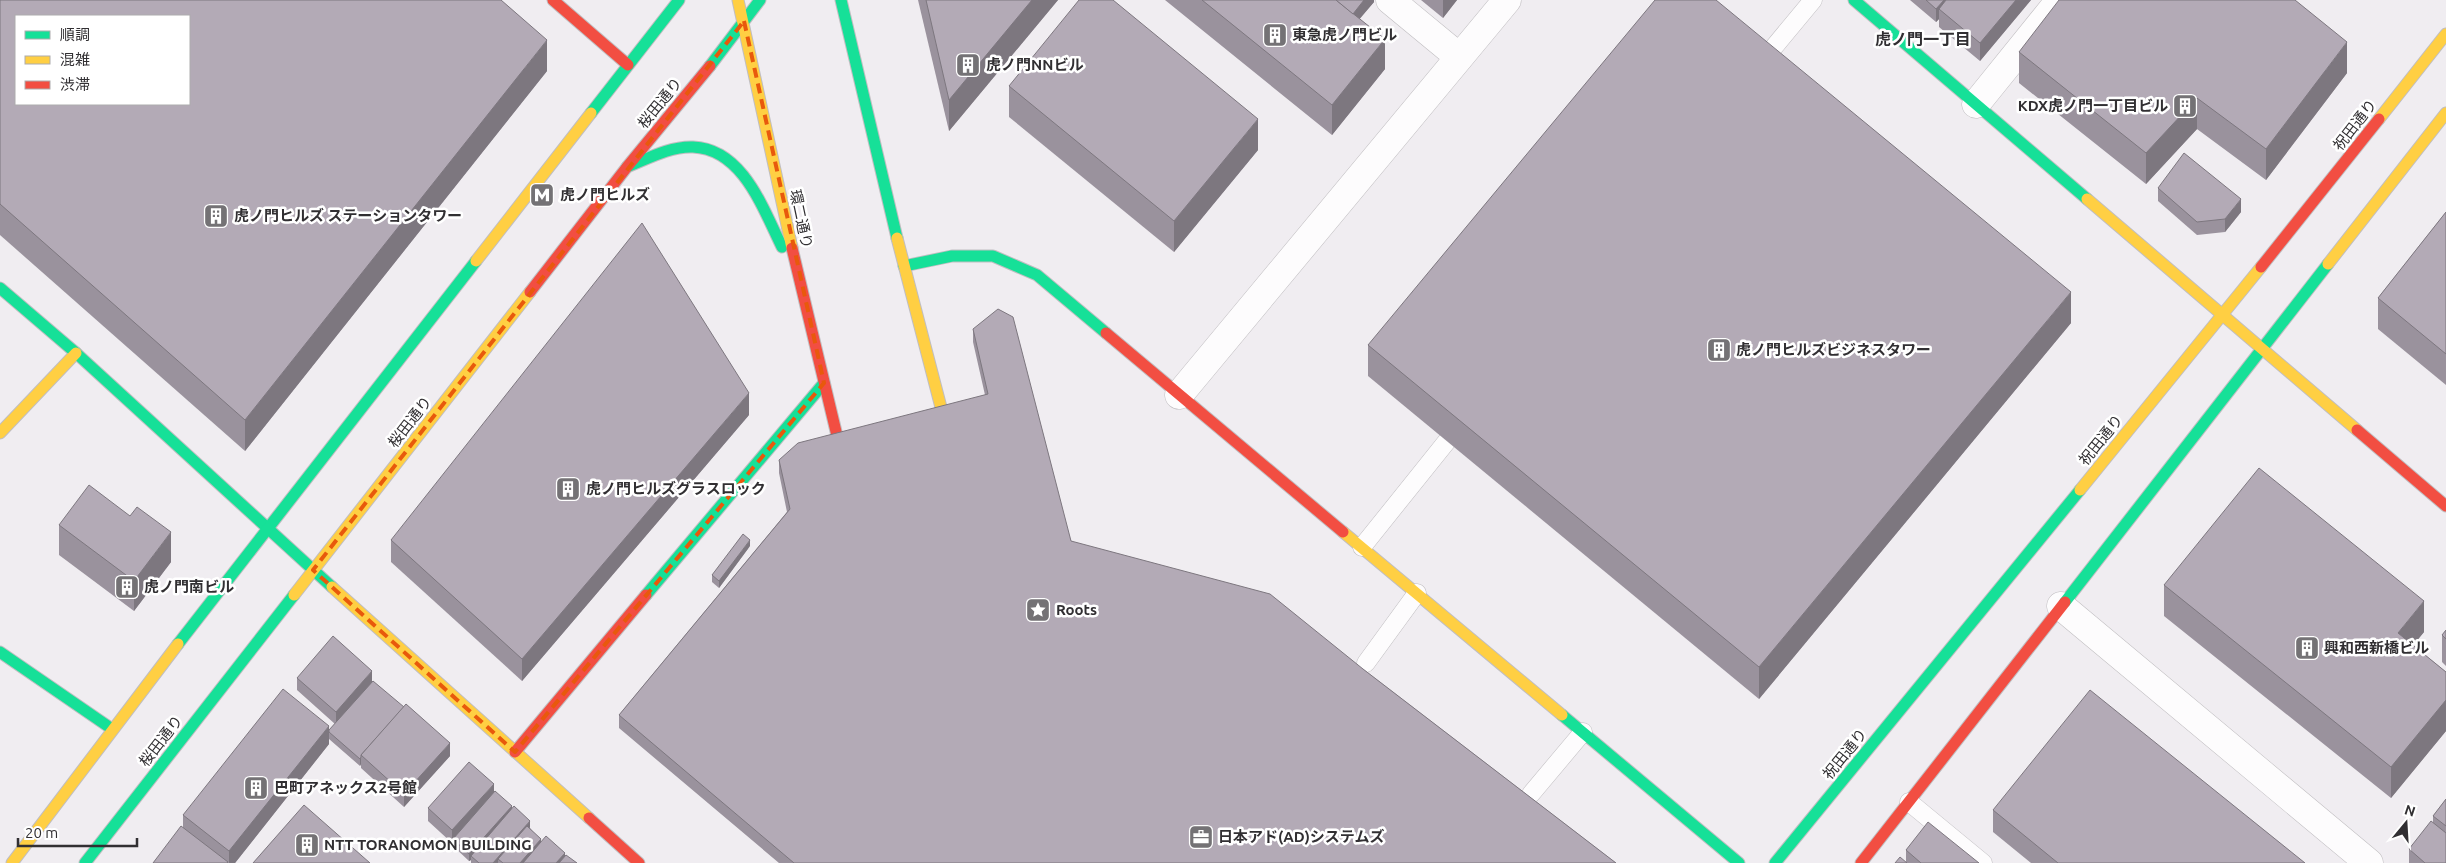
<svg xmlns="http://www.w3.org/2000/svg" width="2446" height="863" font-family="Ubuntu,'Noto Sans JP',sans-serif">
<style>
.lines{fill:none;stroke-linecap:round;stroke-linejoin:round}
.lane-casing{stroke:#c0bec1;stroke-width:19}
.street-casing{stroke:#c0bec1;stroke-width:29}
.fast-casing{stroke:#c0bec1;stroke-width:13}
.slow-casing{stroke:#c0bec1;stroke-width:13}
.jam-casing{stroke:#c0bec1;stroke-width:13}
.lane{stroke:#fdfcfd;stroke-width:18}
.street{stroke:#fdfcfd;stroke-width:28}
.fast{stroke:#16e098;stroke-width:11}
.slow{stroke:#ffcf43;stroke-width:11}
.jam{stroke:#f24e42;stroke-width:11}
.wall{fill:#9a929d}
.shaded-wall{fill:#7d777f}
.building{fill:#b3aab6;stroke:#7d777f;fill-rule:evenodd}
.marked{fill:none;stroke:#e8590c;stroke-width:4;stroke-dasharray:10 6;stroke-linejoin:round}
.labels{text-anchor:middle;stroke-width:5;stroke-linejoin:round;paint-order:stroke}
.poi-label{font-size:15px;font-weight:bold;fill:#312f32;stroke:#fff;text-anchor:start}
.street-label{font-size:15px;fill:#312f32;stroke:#fff}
.neighbourhood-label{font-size:16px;font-weight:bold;fill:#312f32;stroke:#fff}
</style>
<rect width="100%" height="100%" fill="#f0edf1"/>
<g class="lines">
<defs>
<g id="lane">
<polyline points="1759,65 1813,0"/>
<polyline points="1362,547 1447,441"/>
<polyline points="1366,663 1417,593"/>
<polyline points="1531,794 1583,732"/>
<polyline points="1909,802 1983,863"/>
</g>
<g id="street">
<polyline points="1390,0 1459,57"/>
<polyline points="1976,104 2060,0"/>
<polyline points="1179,395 1507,0"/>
<polyline points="2061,606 2369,863"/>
</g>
<g id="fast">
<polyline points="841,0 897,238"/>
<polyline points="1854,0 2087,199"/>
<polyline points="710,66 760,0"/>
<polyline points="591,113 679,0"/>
<path d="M627,167C647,159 670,146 693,147C743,149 763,209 782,247"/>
<polyline points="904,266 952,256 993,256 1037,275 1106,333"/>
<polyline points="0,288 76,353 332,587"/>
<polyline points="646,595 824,383"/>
<polyline points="2065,602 2328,264"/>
<polyline points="178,644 476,261"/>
<polyline points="0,652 112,729"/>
<polyline points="1562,715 1739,863"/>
<polyline points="85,863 294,595"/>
<polyline points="1775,863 2080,490"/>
</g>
<g id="slow">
<polyline points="738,0 792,248"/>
<polyline points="2379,119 2446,34"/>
<polyline points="2087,199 2357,430"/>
<polyline points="897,238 943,415"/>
<polyline points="476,261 591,113"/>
<polyline points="2328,264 2446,113"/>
<polyline points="0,433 76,353"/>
<polyline points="2080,490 2261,267"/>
<polyline points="1343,532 1562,715"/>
<polyline points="332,587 589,818"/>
<polyline points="294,595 530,292"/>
<polyline points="12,863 178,644"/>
</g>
<g id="jam">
<polyline points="553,0 628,65"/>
<polyline points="792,248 839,444"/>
<polyline points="2261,267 2379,119"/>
<polyline points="530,292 627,167 710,66"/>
<polyline points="1106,333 1343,532"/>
<polyline points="2357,430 2446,506"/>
<polyline points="515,752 646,595"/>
<polyline points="589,818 639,863"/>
<polyline points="1861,863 2065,602"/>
</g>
</defs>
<use href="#lane" class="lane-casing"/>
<use href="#street" class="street-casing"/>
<use href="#fast" class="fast-casing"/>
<use href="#slow" class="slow-casing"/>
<use href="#jam" class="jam-casing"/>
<use href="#lane" class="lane"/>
<use href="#street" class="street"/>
<use href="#fast" class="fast"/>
<use href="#slow" class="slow"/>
<use href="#jam" class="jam"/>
</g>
<g class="wall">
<polygon points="0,0 547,71 245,451 0,235"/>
<polygon points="918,0 1058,0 949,131"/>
<polygon points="1165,0 1374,0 1374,2 1359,19 1385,69 1332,135"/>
<polygon points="1421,0 1457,0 1443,18"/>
<polygon points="1910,0 2031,0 1980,61 1939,27 1939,19 1936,22"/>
<polygon points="2019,52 2347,73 2266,180 2197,129 2146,184 2019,83"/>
<polygon points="1009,86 1258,150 1174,252 1009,117"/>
<polygon points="2158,188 2241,212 2225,232 2197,235 2158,201"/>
<polygon points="2446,212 2446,385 2378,329 2378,298"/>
<polygon points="2071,323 1759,699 1368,376 1368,345"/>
<polygon points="973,329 1071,541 1363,669 1616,863 779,863 619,728 619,715 787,512 779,473 779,460 985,395 973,342"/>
<polygon points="749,415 522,681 391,562 391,540"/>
<polygon points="59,525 171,562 134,611 59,555"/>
<polygon points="750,546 719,588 712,582 712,575"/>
<polygon points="2164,585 2424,632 2413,645 2446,672 2446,731 2391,798 2164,616"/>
<polygon points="2446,630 2446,666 2442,662 2442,635"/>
<polygon points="297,678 372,681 450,756 404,807 361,768 361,764 360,766 329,739 329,744 235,863 153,863 183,827 183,815 329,730 335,724 297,690"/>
<polygon points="494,793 530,827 530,828 541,842 577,863 471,863 471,860 469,861 453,846 453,842 452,843 428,821 428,808"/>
<polygon points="2446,799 2446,863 2409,863 2409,849 2433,822 2433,816"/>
<polygon points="1993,810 2305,863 2031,863 1993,832"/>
<polygon points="1906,850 1979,863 1895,863 1906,863"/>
</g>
<g class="shaded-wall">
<polygon points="1032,0 1058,0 949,131 949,100"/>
<polygon points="1364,0 1374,0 1374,2 1347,34 1347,21"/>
<polygon points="1443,0 1457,0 1443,18"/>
<polygon points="1944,0 1955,0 1939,9 1939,19 1936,22 1936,9"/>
<polygon points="2016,0 2031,0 1980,61 1980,43"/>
<polygon points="1385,39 1385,69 1332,135 1332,105"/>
<polygon points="547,40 547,71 245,451 245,420"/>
<polygon points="2347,42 2347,73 2266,180 2266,149"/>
<polygon points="2197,98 2197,129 2146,184 2146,153"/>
<polygon points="1258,119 1258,150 1174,252 1174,221"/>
<polygon points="2241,199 2241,212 2225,232 2225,219"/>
<polygon points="2071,292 2071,323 1759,699 1759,667"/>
<polygon points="749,393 749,415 522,681 522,659"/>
<polygon points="171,532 171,562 134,611 134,581"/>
<polygon points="750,540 750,546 719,588 719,581"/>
<polygon points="2424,601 2424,632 2398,664 2398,633"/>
<polygon points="372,671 372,684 336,725 336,712"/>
<polygon points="2446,700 2446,731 2391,798 2391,767"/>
<polygon points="329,726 329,744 235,863 229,863 229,851"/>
<polygon points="450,743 450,756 404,807 404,794"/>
<polygon points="361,757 361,764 360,766 360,759"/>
<polygon points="494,784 494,797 453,839 452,843 452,830"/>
<polygon points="512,806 512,813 471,856 471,860 469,861 469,854"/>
<polygon points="530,821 530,827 500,861 498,859 498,863 493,863"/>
<polygon points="541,839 541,846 526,863 520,863"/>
<polygon points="565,853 565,860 563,863 556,863"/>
</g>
<g class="building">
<path d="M0,0H501L547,40L245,420L0,204ZM16,16H189V104H16Z"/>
<polygon points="926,0 1032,0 949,100"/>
<polygon points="1079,0 1113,0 1258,119 1174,221 1009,86"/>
<polygon points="1202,0 1336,0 1385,39 1332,105"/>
<polygon points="1336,0 1364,0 1353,14"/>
<polygon points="1655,0 1716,0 2071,292 1759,667 1368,345"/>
<polygon points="1926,0 1944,0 1936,9"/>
<polygon points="1946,0 2016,0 1980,43 1939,9"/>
<polygon points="2059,0 2295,0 2347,42 2266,149 2197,98 2146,153 2019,52"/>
<polygon points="2184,153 2241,199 2225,219 2197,222 2158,188"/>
<polygon points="2446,212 2446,354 2378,298"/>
<polygon points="642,223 749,393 522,659 391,540"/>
<polygon points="998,309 1013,317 1071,541 1270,594 1363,669 1616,863 794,863 619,715 790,509 779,460 798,443 988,394 973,329"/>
<polygon points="2259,468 2424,601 2398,633 2446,672 2446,700 2391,767 2164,585"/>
<polygon points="89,485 130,516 137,507 171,532 134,581 59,525"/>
<polygon points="743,534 750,540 719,581 712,575"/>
<polygon points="2446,630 2446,639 2442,635"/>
<polygon points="333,636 372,671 336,712 297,678"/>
<polygon points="373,681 404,707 361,755 361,757 360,759 329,732 329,730"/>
<polygon points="283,689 329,726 229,851 183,815"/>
<polygon points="2090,690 2305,863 2058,863 1993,810"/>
<polygon points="406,704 450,743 404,794 361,755"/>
<polygon points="469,762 494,784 452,830 428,808"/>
<polygon points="495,791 512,806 469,854 453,839"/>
<polygon points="2446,799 2446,826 2433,816"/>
<polygon points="304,805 370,863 253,863"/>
<polygon points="514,806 530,821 493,863 479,863 471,856"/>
<polygon points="2431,821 2446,833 2446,863 2425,863 2409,849"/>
<polygon points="1928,822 1979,863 1921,863 1906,850"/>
<polygon points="181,826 228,862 227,863 153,863"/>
<polygon points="527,826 541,839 520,863 503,863 498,859"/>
<polygon points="546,836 565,853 556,863 523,863"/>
<polygon points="566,855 577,863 559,863"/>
<polygon points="1900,857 1907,863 1895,863"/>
</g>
<path class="marked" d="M744,21L824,383L515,752L313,570Z"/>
<defs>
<symbol id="building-square" viewBox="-11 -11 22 22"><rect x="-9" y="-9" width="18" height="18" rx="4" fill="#747275" stroke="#fff"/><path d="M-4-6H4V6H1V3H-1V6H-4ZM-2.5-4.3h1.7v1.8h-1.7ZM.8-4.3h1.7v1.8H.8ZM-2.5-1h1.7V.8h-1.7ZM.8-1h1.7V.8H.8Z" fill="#fff"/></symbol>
<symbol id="metro-square" viewBox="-11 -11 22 22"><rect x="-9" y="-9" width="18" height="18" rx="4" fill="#747275" stroke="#fff"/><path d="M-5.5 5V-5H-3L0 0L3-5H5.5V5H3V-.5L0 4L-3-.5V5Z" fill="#fff"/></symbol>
<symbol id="sight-square" viewBox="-11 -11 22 22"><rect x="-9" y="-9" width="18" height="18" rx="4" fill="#747275" stroke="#fff"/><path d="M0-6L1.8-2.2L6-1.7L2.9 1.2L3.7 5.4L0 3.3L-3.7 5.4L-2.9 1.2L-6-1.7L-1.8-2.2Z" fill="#fff"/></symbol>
<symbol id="office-square" viewBox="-11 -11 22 22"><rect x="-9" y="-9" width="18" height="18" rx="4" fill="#747275" stroke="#fff"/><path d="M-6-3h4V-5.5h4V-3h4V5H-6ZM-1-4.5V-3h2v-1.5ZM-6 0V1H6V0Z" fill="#fff"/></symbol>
</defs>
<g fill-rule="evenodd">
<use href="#building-square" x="1261" y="21" width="28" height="28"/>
<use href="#building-square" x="954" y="51" width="28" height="28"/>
<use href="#building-square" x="2171" y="92" width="28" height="28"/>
<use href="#metro-square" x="528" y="181" width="28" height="28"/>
<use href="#building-square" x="202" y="202" width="28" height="28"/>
<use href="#building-square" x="1705" y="336" width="28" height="28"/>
<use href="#building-square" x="554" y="475" width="28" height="28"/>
<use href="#building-square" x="113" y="573" width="28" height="28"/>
<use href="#sight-square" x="1024" y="596" width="28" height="28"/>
<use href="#building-square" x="2293" y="634" width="28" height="28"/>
<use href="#building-square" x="242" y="774" width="28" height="28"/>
<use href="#office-square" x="1187" y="823" width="28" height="28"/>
<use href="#building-square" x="293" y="831" width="28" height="28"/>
</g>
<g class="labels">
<g class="poi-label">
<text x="1292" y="40">東急虎ノ門ビル</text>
<text x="986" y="70">虎ノ門NNビル</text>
<text x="2168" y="111" text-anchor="end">KDX虎ノ門一丁目ビル</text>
<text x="560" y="200">虎ノ門ヒルズ</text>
<text x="234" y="221">虎ノ門ヒルズ ステーションタワー</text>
<text x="1736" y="355">虎ノ門ヒルズビジネスタワー</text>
<text x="586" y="494">虎ノ門ヒルズグラスロック</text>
<text x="144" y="592">虎ノ門南ビル</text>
<text x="1056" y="615">Roots</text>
<text x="2324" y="653">興和西新橋ビル</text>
<text x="274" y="793">巴町アネックス2号館</text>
<text x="1218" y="842">日本アド(AD)システムズ</text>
<text x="324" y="850">NTT TORANOMON BUILDING</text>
</g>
<g class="street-label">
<text transform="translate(660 103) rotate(-51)" y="5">桜田通り</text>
<text transform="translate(2355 125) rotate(-52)" y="5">祝田通り</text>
<text transform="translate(801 219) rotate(78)" y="5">環二通り</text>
<text transform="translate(410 422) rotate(-52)" y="5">桜田通り</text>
<text transform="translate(2101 440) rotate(-51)" y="5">祝田通り</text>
<text transform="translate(161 741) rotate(-52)" y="5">桜田通り</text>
<text transform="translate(1845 754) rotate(-51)" y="5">祝田通り</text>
</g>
<g class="neighbourhood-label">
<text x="1923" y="45">虎ノ門一丁目</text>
</g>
</g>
<rect x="15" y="15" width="175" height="90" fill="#ffffff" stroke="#adacad"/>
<rect x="25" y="31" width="25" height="8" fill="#16e098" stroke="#adacad"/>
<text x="60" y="40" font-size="15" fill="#312f32">順調</text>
<rect x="25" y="56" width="25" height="8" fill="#ffcf43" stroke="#adacad"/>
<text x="60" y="65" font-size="15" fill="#312f32">混雑</text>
<rect x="25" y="81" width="25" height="8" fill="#f24e42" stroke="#adacad"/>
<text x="60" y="90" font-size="15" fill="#312f32">渋滞</text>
<g transform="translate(2406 823) rotate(18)" stroke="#ffffff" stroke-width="4" paint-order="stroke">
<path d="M0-4L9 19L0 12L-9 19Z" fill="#312f32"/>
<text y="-8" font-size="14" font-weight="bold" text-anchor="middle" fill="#312f32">N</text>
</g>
<path d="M18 838v8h119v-8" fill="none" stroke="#312f32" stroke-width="2.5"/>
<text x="25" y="838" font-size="15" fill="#312f32" stroke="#ffffff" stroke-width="4" paint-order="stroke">20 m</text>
</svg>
